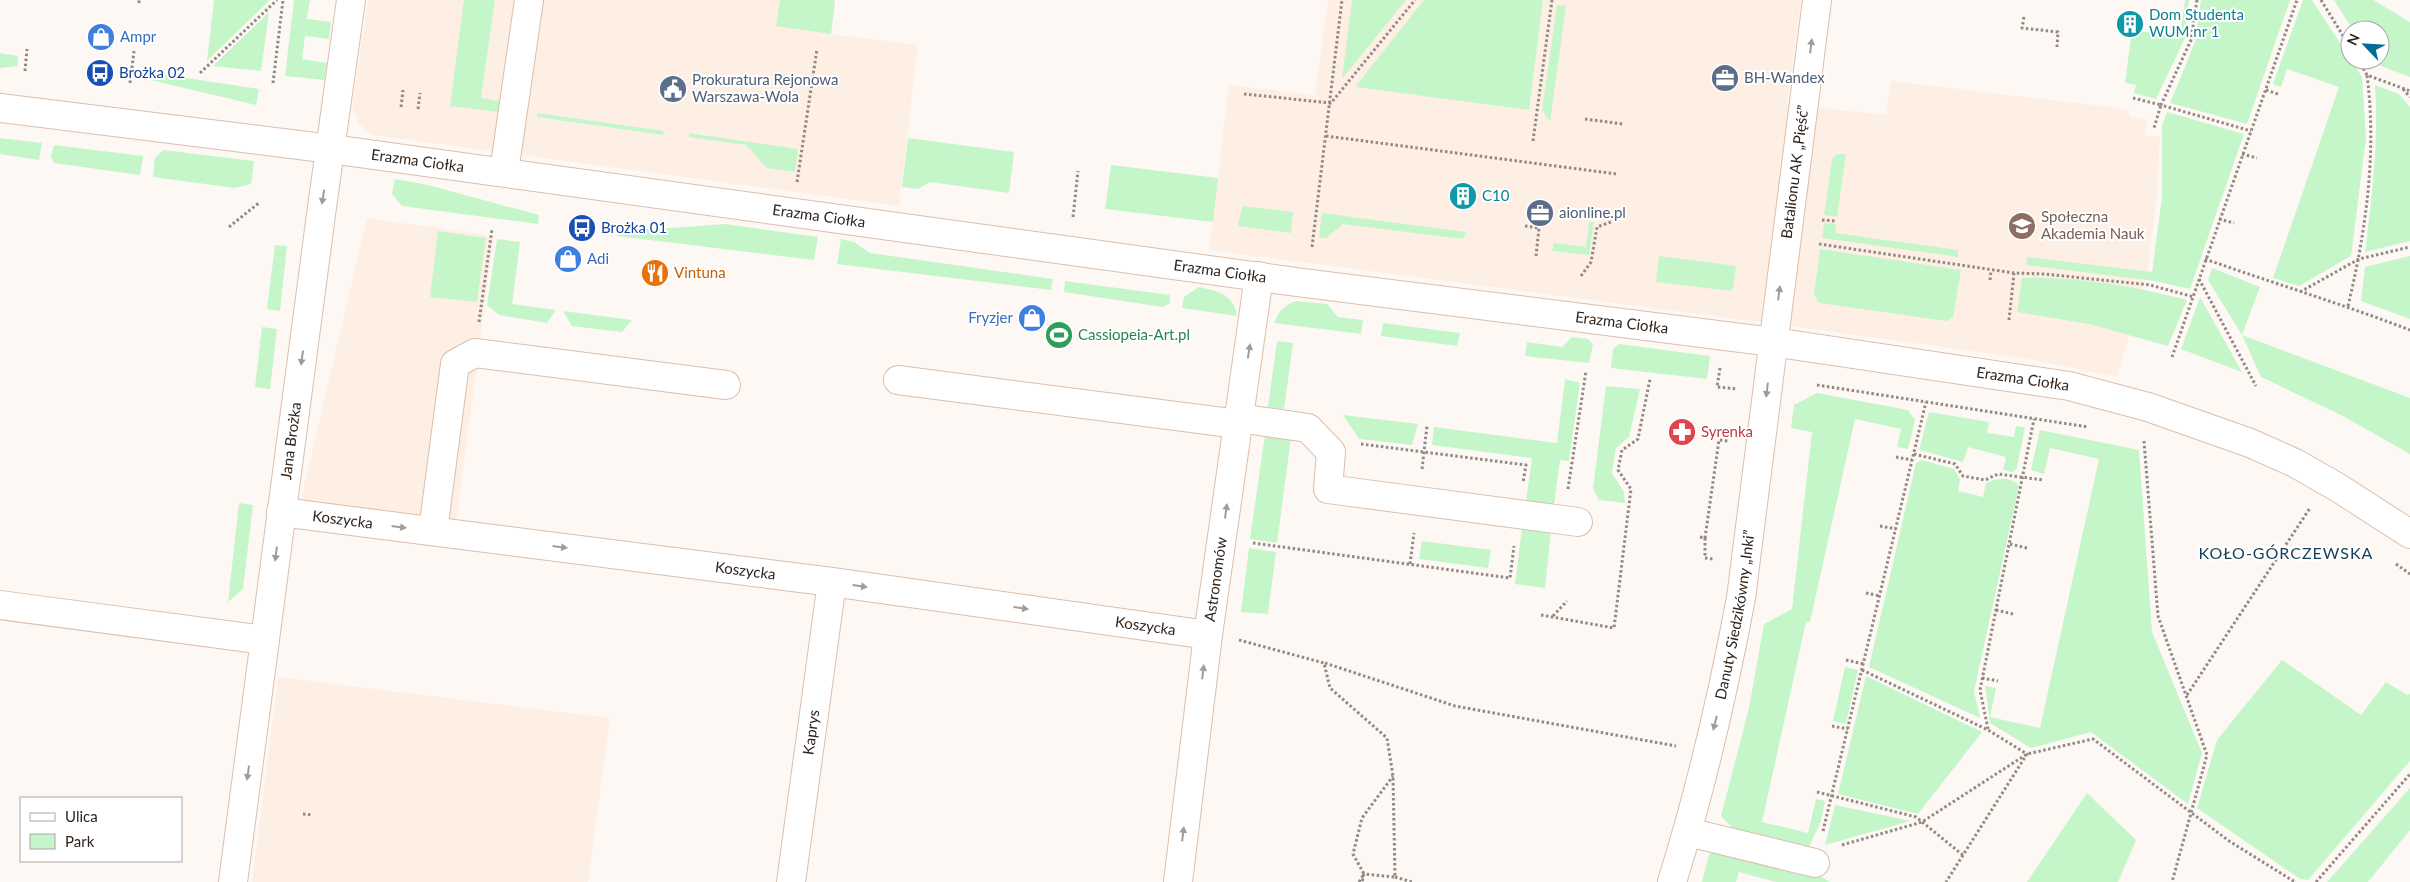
<svg xmlns="http://www.w3.org/2000/svg" width="2410" height="882" font-family="Lato,sans-serif">
<style>
.built{fill:#feefe5}
.green{fill:#c4f6ca}
.lines{fill:none;stroke-linecap:round;stroke-linejoin:round}
.minor-casing{stroke:#dbbeab;stroke-width:30}
.path{stroke:#918983;stroke-width:3;stroke-dasharray:2.5 2.5;stroke-linecap:butt}
.minor{stroke:#fff;stroke-width:28}
.oneway{fill:#a19c99}
.labels{text-anchor:middle;stroke-width:4;stroke-linejoin:round;paint-order:stroke}
.culture-label{font-size:15px;fill:#0d838f;stroke:#fff;text-anchor:start}
.shop-label{font-size:15px;fill:#366cbe;stroke:#fff;text-anchor:start}
.transit-label{font-size:15px;fill:#164399;stroke:#fff;text-anchor:start}
.service-label{font-size:15px;fill:#4e5e75;stroke:#fff;text-anchor:start}
.street-label{font-size:15px;fill:#2f241d;stroke:#fff}
.education-label{font-size:15px;fill:#785e54;stroke:#fff;text-anchor:start}
.food-label{font-size:15px;fill:#c56008;stroke:#fff;text-anchor:start}
.leisure-label{font-size:15px;fill:#27864d;stroke:#fff;text-anchor:start}
.health-label{font-size:15px;fill:#be3a42;stroke:#fff;text-anchor:start}
.neighbourhood-label{font-size:16px;letter-spacing:1px;fill:#184158;stroke:#fff}
</style>
<rect width="100%" height="100%" fill="#fef8f4"/>
<g class="built">
<polygon points="368,0 835,0 831,34 918,45 899,206 372,135 358,123 352,107"/>
<polygon points="1328,0 1801,0 1787,104 1886,115 1891,81 2110,107 2130,111 2129,116 2148,120 2145,135 2160,137 2157,197 2147,273 2117,377 2028,359 1813,329 1209,250 1229,85 1315,95"/>
<polygon points="367,218 494,236 453,545 295,524"/>
<polygon points="278,677 610,718 588,882 252,882"/>
</g>
<g class="green">
<polygon points="214,0 270,0 207,61"/>
<polygon points="294,0 310,0 307,19 331,22 329,39 305,36 302,59 327,63 324,80 285,76"/>
<polygon points="464,0 495,0 481,98 507,102 506,113 450,106"/>
<polygon points="780,0 835,0 831,34 776,26"/>
<polygon points="1352,0 1406,0 1342,79"/>
<polygon points="1424,0 1543,0 1529,110 1355,87"/>
<polygon points="2185,0 2189,0 2185,38 2156,99 2134,93 2136,85 2125,83 2132,30 2180,37"/>
<polygon points="2201,0 2290,0 2247,124 2170,103 2195,42"/>
<polygon points="2303,0 2312,0 2362,77 2366,138 2351,256 2299,286 2273,278 2339,87 2287,69 2281,87 2273,84"/>
<polygon points="2334,0 2373,0 2410,22 2410,77 2373,63 2372,60 2380,60 2380,30 2353,30"/>
<polygon points="1557,5 1566,6 1550,122 1542,110"/>
<polygon points="269,12 261,71 213,66"/>
<polygon points="0,53 18,56 18,66 0,68"/>
<polygon points="147,72 259,89 256,105 146,79"/>
<path d="M2375,85L2399,94L2410,107V241L2365,252C2372,196 2379,141 2375,85Z"/>
<polygon points="2167,112 2244,134 2190,289 2155,281 2026,265 2027,257 2152,272 2162,197 2162,126"/>
<polygon points="537,113 664,131 663,135 537,117"/>
<polygon points="689,133 798,149 795,172 767,168 746,145 689,137"/>
<polygon points="0,138 42,143 39,160 0,154"/>
<polygon points="908,138 1014,152 1009,193 930,182 918,189 902,187"/>
<polygon points="54,145 143,156 140,175 54,163 51,157"/>
<polygon points="163,150 254,161 251,184 235,188 153,177 155,158"/>
<polygon points="1837,154 1846,154 1837,217 1824,215 1832,159"/>
<polygon points="1111,165 1218,178 1213,222 1105,209"/>
<polygon points="395,179 428,185 539,215 538,224 402,206 392,194"/>
<polygon points="1242,206 1293,212 1291,233 1238,226"/>
<polygon points="1322,213 1466,232 1463,239 1343,224 1326,238 1319,238"/>
<polygon points="1589,222 1594,222 1589,255 1552,251 1554,243 1586,247"/>
<polygon points="1824,223 1836,224 1835,233 1958,250 1958,257 1822,238"/>
<polygon points="725,224 818,237 814,260 617,236 618,226 657,229"/>
<polygon points="438,231 486,238 477,302 430,297"/>
<polygon points="497,239 520,242 512,304 556,310 547,323 499,315 487,305"/>
<polygon points="841,239 854,242 870,253 1053,279 1051,290 837,264"/>
<polygon points="275,245 287,246 280,311 267,309"/>
<polygon points="1820,249 1961,270 1953,317 1947,321 1819,303 1814,295"/>
<polygon points="1659,256 1736,266 1733,289 1730,291 1656,282"/>
<polygon points="2410,256 2410,319 2361,301 2365,267"/>
<polygon points="2212,268 2260,287 2242,335 2410,398 2410,454 2343,416 2261,377 2242,335 2208,280"/>
<path d="M2022,278C2075,276 2135,286 2187,300L2168,346L2089,324L2017,312Z"/>
<polygon points="1065,281 1170,295 1170,303 1163,307 1064,292"/>
<path d="M1199,287C1217,291 1234,294 1237,316L1182,308L1184,297Z"/>
<polygon points="2200,297 2242,372 2181,349"/>
<path d="M1296,301L1327,304L1338,317L1363,320L1361,334L1274,323C1279,311 1284,305 1296,301Z"/>
<polygon points="563,311 632,320 622,332 572,326"/>
<polygon points="1383,323 1460,333 1457,346 1381,336"/>
<polygon points="262,327 277,329 270,389 255,387"/>
<polygon points="1572,337 1588,339 1593,344 1589,363 1525,356 1527,342 1562,347"/>
<polygon points="1277,341 1293,343 1284,409 1268,407"/>
<polygon points="1619,344 1710,356 1707,379 1611,368 1613,349"/>
<polygon points="1565,379 1580,383 1569,461 1560,460 1554,505 1526,501 1532,458 1432,445 1434,427 1557,443"/>
<polygon points="1606,386 1640,389 1629,437 1616,448 1612,473 1624,492 1625,503 1599,500 1593,488"/>
<polygon points="1817,393 1908,410 1915,420 1908,449 1897,447 1901,429 1855,419 1810,622 1806,622 1762,822 1808,833 1816,799 1825,801 1821,821 1807,851 1739,835 1721,816 1749,708 1764,624 1792,609 1812,432 1791,428 1794,405"/>
<polygon points="1929,412 1989,422 1987,433 2014,437 2016,426 2025,427 2017,468 2013,472 2003,470 2006,457 1968,447 1963,462 1919,450"/>
<polygon points="1343,415 1418,424 1412,445 1359,439"/>
<polygon points="2040,430 2139,450 2152,632 2202,753 2188,804 2091,732 2031,748 1990,723 1985,686 1996,688 1990,717 2040,728 2099,459 2050,448 2044,474 2031,470"/>
<polygon points="1265,434 1291,438 1277,543 1250,539"/>
<path d="M1921,460L1954,469L1960,479L1958,491L1983,497L1986,483C1997,478 2010,476 2019,486L1974,691L1980,718L1869,667L1916,463Z"/>
<polygon points="239,503 253,505 243,589 228,602"/>
<polygon points="1522,528 1551,531 1545,588 1515,584"/>
<polygon points="1422,541 1491,550 1488,568 1419,559"/>
<polygon points="1249,548 1276,552 1268,614 1241,612"/>
<polygon points="2282,660 2361,715 2386,682 2407,695 2410,694 2410,761 2308,880 2300,879 2197,808 2217,740"/>
<polygon points="1845,667 1858,670 1846,724 1833,721"/>
<polygon points="1866,676 1982,732 1918,814 1838,794"/>
<polygon points="2410,788 2410,830 2368,882 2327,882"/>
<polygon points="2087,793 2136,840 2118,882 2027,882"/>
<polygon points="1835,805 1911,821 1825,845"/>
<polygon points="1724,849 1812,871 1830,882 1776,882 1739,872 1736,882 1702,882 1709,854"/>
</g>
<g class="lines">
<defs>
<g id="minor">
<path id="s1" d="M0,108L331,149L1296,282L1773,342L2069,386L2148,407L2250,443L2295,463L2337,487L2410,534"/>
<polyline points="504,172 529,0"/>
<polyline points="898,380 1238,424"/>
<polyline points="1239,418 1308,428 1331,452 1328,489 1578,522"/>
<path id="s2" d="M281,512L832,582L1208,635"/>
<polyline points="433,531 455,364 475,353 726,385"/>
<polyline points="0,605 265,640"/>
<polyline points="1688,832 1815,863"/>
<path id="s3" d="M233,882L322,207L351,0"/>
<path id="s4" d="M791,882L832,582"/>
<path id="s5" d="M1178,882L1208,635L1259,276"/>
<path id="s6" d="M1672,882C1701,789 1723,694 1741,598L1817,0"/>
</g>
</defs>
<use href="#minor" class="minor-casing"/>
<g class="path">
<polyline points="2197,0 2191,40 2161,105 2251,131"/>
<polyline points="2321,0 2350,47"/>
<polyline points="139,3 139,0"/>
<polyline points="2024,17 2022,28 2058,32 2057,47"/>
<polyline points="2358,60 2367,75 2410,91"/>
<polyline points="25,71 27,49"/>
<polyline points="200,73 277,0"/>
<polyline points="130,83 134,51"/>
<polyline points="273,83 283,0"/>
<polyline points="2403,89 2410,97"/>
<polyline points="2266,90 2278,94"/>
<polyline points="1244,94 1331,103 1415,0"/>
<polyline points="2133,98 2161,105 2154,128"/>
<polyline points="401,107 403,90"/>
<polyline points="418,109 420,93"/>
<polyline points="1585,119 1623,124"/>
<polyline points="1326,136 1617,174"/>
<polyline points="1533,141 1552,0"/>
<polyline points="2242,154 2257,158"/>
<polyline points="797,182 817,49"/>
<polyline points="1073,217 1078,171"/>
<polyline points="2219,219 2234,223"/>
<polyline points="1822,220 1836,221"/>
<polyline points="1525,226 1539,228 1536,256"/>
<polyline points="229,227 260,202"/>
<polyline points="1819,244 2014,273"/>
<polyline points="1312,247 1342,0"/>
<path d="M2205,259C2273,283 2342,304 2410,330"/>
<polyline points="1581,276 1591,262 1597,227 1611,222"/>
<polyline points="2199,279 2256,386"/>
<polyline points="1990,280 1991,271"/>
<polyline points="2300,292 2359,259 2410,247"/>
<path d="M2348,306C2366,231 2377,152 2367,75"/>
<polyline points="2009,320 2014,273 2044,274 2150,285 2194,297"/>
<polyline points="479,322 492,229"/>
<polyline points="2172,357 2297,0"/>
<polyline points="1720,368 1717,387 1737,389"/>
<polyline points="1817,385 2088,427"/>
<polyline points="2144,441 2158,616 2207,755 2172,882"/>
<polyline points="1361,444 1526,465 1523,483"/>
<polyline points="1914,454 1955,464 1963,476 1985,480 1998,474 2043,480"/>
<polyline points="1896,457 1912,460"/>
<polyline points="1422,469 1427,426"/>
<polyline points="1568,489 1586,371"/>
<polyline points="1880,526 1896,529"/>
<polyline points="1700,537 1705,538 1719,440 1728,441"/>
<polyline points="1705,538 1705,558 1713,559"/>
<polyline points="1253,543 1510,578 1514,546"/>
<polyline points="2010,544 2027,548"/>
<polyline points="1410,564 1414,533"/>
<polyline points="2396,564 2410,574"/>
<polyline points="1866,593 1880,596"/>
<polyline points="1996,610 2013,614"/>
<polyline points="1541,615 1614,628 1631,489 1618,470 1622,450 1638,439 1650,379"/>
<polyline points="1553,616 1567,601"/>
<polyline points="1239,640 1324,663 1330,688 1387,738 1393,776 1395,877 1364,874 1362,882"/>
<polyline points="1846,660 1864,664"/>
<polyline points="1325,663 1455,706 1676,746"/>
<polyline points="1862,670 1988,730 2027,754 1946,882"/>
<polyline points="1982,678 1998,681"/>
<polyline points="2187,695 2310,508"/>
<polyline points="1832,726 1848,729"/>
<polyline points="1988,729 1980,690 2034,419"/>
<polyline points="1817,792 1916,817 1964,856"/>
<polyline points="303,814 312,815"/>
<polyline points="1823,831 1926,402"/>
<polyline points="1842,845 1922,822 2027,754 2093,739 2229,841 2295,882"/>
<polyline points="1395,877 1412,882"/>
<polyline points="1359,882 1364,874 1353,854 1362,818 1393,776"/>
<polyline points="2316,882 2410,774"/>
</g>
<use href="#minor" class="minor"/>
</g>
<defs><path id="oneway-solid" d="M-6-.8H1V-3.2L6.5 0L1 3.2V.8H-6Z" transform="scale(1.25)"/></defs>
<g class="oneway">
<use href="#oneway-solid" transform="translate(1811 46) rotate(-83)"/>
<use href="#oneway-solid" transform="translate(323 197) rotate(99)"/>
<use href="#oneway-solid" transform="translate(1779 293) rotate(-83)"/>
<use href="#oneway-solid" transform="translate(1249 351) rotate(-81)"/>
<use href="#oneway-solid" transform="translate(302 358) rotate(98)"/>
<use href="#oneway-solid" transform="translate(1767 390) rotate(97)"/>
<use href="#oneway-solid" transform="translate(1226 511) rotate(-82)"/>
<use href="#oneway-solid" transform="translate(399 527) rotate(7)"/>
<use href="#oneway-solid" transform="translate(560 547) rotate(7)"/>
<use href="#oneway-solid" transform="translate(276 554) rotate(97)"/>
<use href="#oneway-solid" transform="translate(860 586) rotate(8)"/>
<use href="#oneway-solid" transform="translate(1021 608) rotate(8)"/>
<use href="#oneway-solid" transform="translate(1203 672) rotate(-83)"/>
<use href="#oneway-solid" transform="translate(1715 723) rotate(104)"/>
<use href="#oneway-solid" transform="translate(248 773) rotate(98)"/>
<use href="#oneway-solid" transform="translate(1183 834) rotate(-83)"/>
</g>
<defs>
<symbol id="building-disc" viewBox="-11 -11 22 22"><circle r="9.5" fill="#0f9aa8" stroke="#fff"/><path d="M-4-6H4V6H1V3H-1V6H-4ZM-2.5-4.3h1.7v1.8h-1.7ZM.8-4.3h1.7v1.8H.8ZM-2.5-1h1.7V.8h-1.7ZM.8-1h1.7V.8H.8Z" fill="#fff"/></symbol>
<symbol id="shop-disc" viewBox="-11 -11 22 22"><circle r="9.5" fill="#3f7fe0" stroke="#fff"/><path d="M-5-2.5h2.3a2.7 3.5 0 0 1 5.4 0H5L5.5 6h-11ZM-1.5-2.5h3a1.5 2.3 0 0 0-3 0Z" fill="#fff"/></symbol>
<symbol id="bus-disc" viewBox="-11 -11 22 22"><circle r="9.5" fill="#1a4fb4" stroke="#fff"/><path d="M-5-6H5V4H4V6H2V4H-2V6H-4V4H-5ZM-3.5-4V0h7V-4ZM-3.5 1.2v1.5H-2V1.2ZM2 1.2v1.5H3.5V1.2Z" fill="#fff"/></symbol>
<symbol id="office-disc" viewBox="-11 -11 22 22"><circle r="9.5" fill="#5c6f8a" stroke="#fff"/><path d="M-6-3h4V-5.5h4V-3h4V5H-6ZM-1-4.5V-3h2v-1.5ZM-6 0V1H6V0Z" fill="#fff"/></symbol>
<symbol id="civic-disc" viewBox="-11 -11 22 22"><circle r="9.5" fill="#5c6f8a" stroke="#fff"/><path d="M-.6-6.5H3V-4.5H.6V-3L4-1V1h2V6H-6V1h2V-1L-.6-3ZM-1.2 2.5V6h2.4V2.5Z" fill="#fff"/></symbol>
<symbol id="university-disc" viewBox="-11 -11 22 22"><circle r="9.5" fill="#8d6e63" stroke="#fff"/><path d="M0-5L7-2L0 1L-7-2ZM-4 1L0 2.5L4 1V4Q0 6-4 4Z" fill="#fff"/></symbol>
<symbol id="restaurant-disc" viewBox="-11 -11 22 22"><circle r="9.5" fill="#e8710a" stroke="#fff"/><path d="M-5-6h1v4h1v-4h1v4h1v-4h1v5L-1.5 .5V6h-2V.5L-5-1ZM5-6V6H3V1.5H1.5Q1.5-4 5-6Z" fill="#fff"/></symbol>
<symbol id="stadium-disc" viewBox="-11 -11 22 22"><circle r="9.5" fill="#2e9e5b" stroke="#fff"/><path d="M0-5a6.5 5 0 1 0 0 10a6.5 5 0 1 0 0-10ZM-3.5-1.8h7v3.6h-7Z" fill="#fff"/></symbol>
<symbol id="pharmacy-disc" viewBox="-11 -11 22 22"><circle r="9.5" fill="#e0444e" stroke="#fff"/><path d="M-2-6h4v4h4v4h-4v4h-4v-4h-4v-4h4Z" fill="#fff"/></symbol>
</defs>
<g fill-rule="evenodd">
<use href="#building-disc" x="2114" y="8" width="32" height="32"/>
<use href="#shop-disc" x="85" y="21" width="32" height="32"/>
<use href="#bus-disc" x="84" y="57" width="32" height="32"/>
<use href="#office-disc" x="1709" y="62" width="32" height="32"/>
<use href="#civic-disc" x="657" y="73" width="32" height="32"/>
<use href="#building-disc" x="1447" y="180" width="32" height="32"/>
<use href="#office-disc" x="1524" y="197" width="32" height="32"/>
<use href="#university-disc" x="2006" y="210" width="32" height="32"/>
<use href="#bus-disc" x="566" y="212" width="32" height="32"/>
<use href="#shop-disc" x="552" y="243" width="32" height="32"/>
<use href="#restaurant-disc" x="639" y="257" width="32" height="32"/>
<use href="#shop-disc" x="1016" y="302" width="32" height="32"/>
<use href="#stadium-disc" x="1043" y="319" width="32" height="32"/>
<use href="#pharmacy-disc" x="1666" y="416" width="32" height="32"/>
</g>
<g class="labels">
<g class="culture-label">
<text x="2149" y="20">Dom Studenta<tspan x="2149" dy="17">WUM nr 1</tspan></text>
<text x="1482" y="201">C10</text>
</g>
<g class="shop-label">
<text x="120" y="42">Ampr</text>
<text x="587" y="264">Adi</text>
<text x="1013" y="323" text-anchor="end">Fryzjer</text>
</g>
<g class="transit-label">
<text x="119" y="78">Brożka 02</text>
<text x="601" y="233">Brożka 01</text>
</g>
<g class="service-label">
<text x="1744" y="83">BH-Wandex</text>
<text x="692" y="85">Prokuratura Rejonowa<tspan x="692" dy="17">Warszawa-Wola</tspan></text>
<text x="1559" y="218">aionline.pl</text>
</g>
<g class="street-label">
<text dy="5" stroke="none"><textPath href="#s1" startOffset="421">Erazma Ciołka</textPath></text>
<text dy="5" stroke="none"><textPath href="#s6" startOffset="722">Batalionu AK „Pięść”</textPath></text>
<text dy="5" stroke="none"><textPath href="#s1" startOffset="826">Erazma Ciołka</textPath></text>
<text dy="5" stroke="none"><textPath href="#s1" startOffset="1231">Erazma Ciołka</textPath></text>
<text dy="5" stroke="none"><textPath href="#s1" startOffset="1636">Erazma Ciołka</textPath></text>
<text dy="5" stroke="none"><textPath href="#s1" startOffset="2041">Erazma Ciołka</textPath></text>
<text dy="5" stroke="none"><textPath href="#s3" startOffset="445">Jana Brożka</textPath></text>
<text dy="5" stroke="none"><textPath href="#s2" startOffset="62">Koszycka</textPath></text>
<text dy="5" stroke="none"><textPath href="#s2" startOffset="468">Koszycka</textPath></text>
<text dy="5" stroke="none"><textPath href="#s5" startOffset="305">Astronomów</textPath></text>
<text dy="5" stroke="none"><textPath href="#s6" startOffset="275">Danuty Siedzikówny „Inki”</textPath></text>
<text dy="5" stroke="none"><textPath href="#s2" startOffset="872">Koszycka</textPath></text>
<text dy="5" stroke="none"><textPath href="#s4" startOffset="151">Kaprys</textPath></text>
</g>
<g class="education-label">
<text x="2041" y="222">Społeczna<tspan x="2041" dy="17">Akademia Nauk</tspan></text>
</g>
<g class="food-label">
<text x="674" y="278">Vintuna</text>
</g>
<g class="leisure-label">
<text x="1078" y="340">Cassiopeia-Art.pl</text>
</g>
<g class="health-label">
<text x="1701" y="437">Syrenka</text>
</g>
<g class="neighbourhood-label">
<text x="2286" y="559">KOŁO-GÓRCZEWSKA</text>
</g>
</g>
<rect x="20" y="797" width="162" height="65" fill="#ffffff" stroke="#aca7a5"/>
<rect x="30" y="813" width="25" height="8" fill="#ffffff" stroke="#aca7a5"/>
<text x="65" y="822" font-size="15" fill="#2f241d">Ulica</text>
<rect x="30" y="834" width="25" height="15" fill="#c4f6ca" stroke="#aca7a5"/>
<text x="65" y="847" font-size="15" fill="#2f241d">Park</text>
<g transform="translate(2365 45) rotate(295)"><circle r="24" fill="#ffffff" stroke="#aca7a5"/>
<path d="M0-4L9 19L0 12L-9 19Z" fill="#036c99"/>
<text y="-8" font-size="14" font-weight="bold" text-anchor="middle" fill="#2f241d">N</text>
</g>
</svg>
